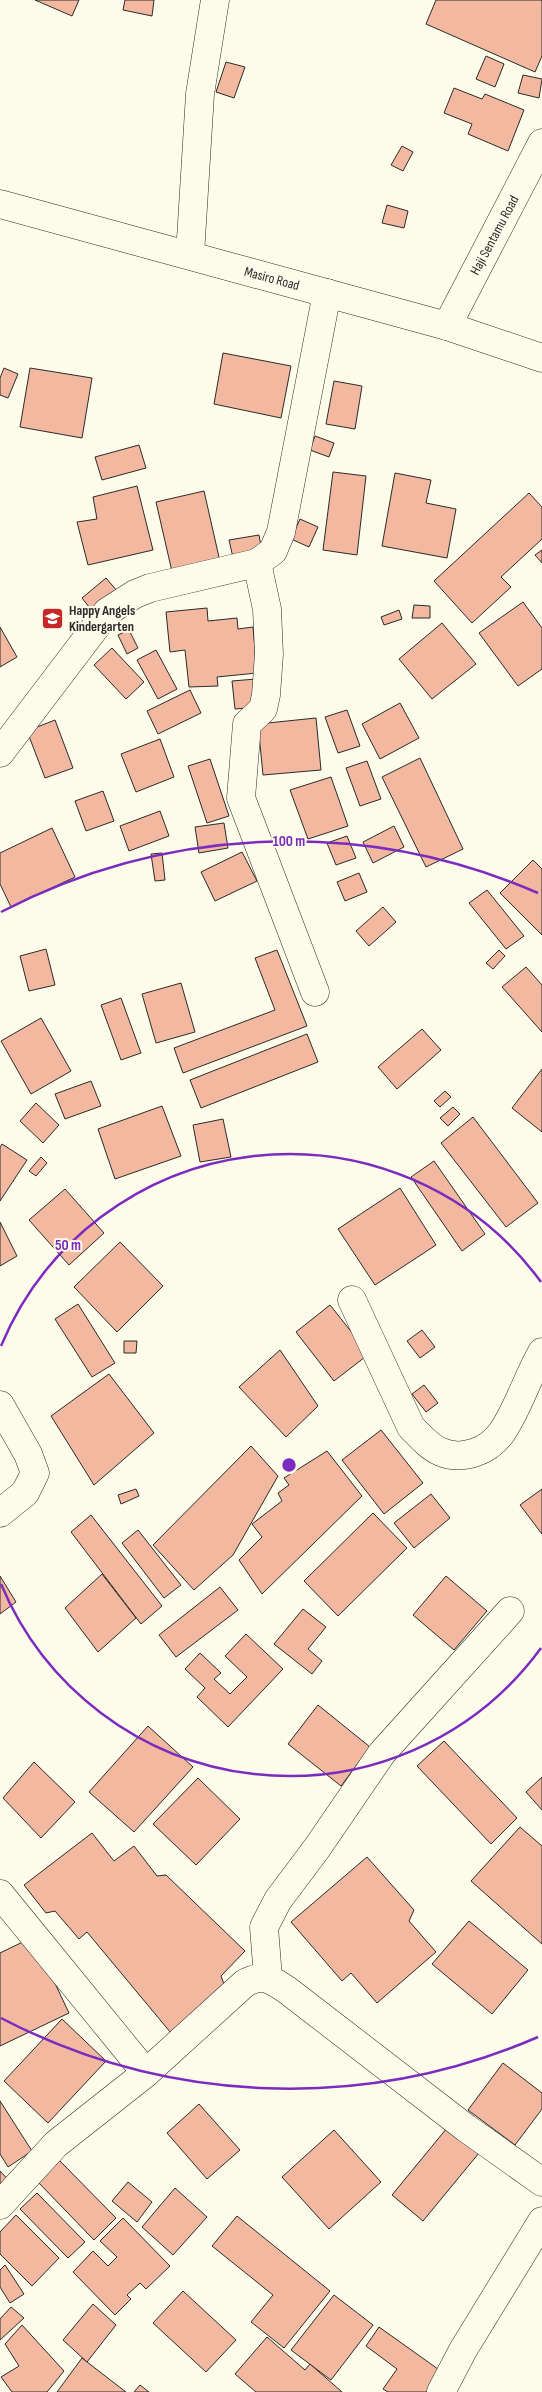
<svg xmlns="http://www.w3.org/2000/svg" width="542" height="2392" font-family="'Sofia Sans Condensed',sans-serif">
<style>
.building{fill:#f2b8a0;stroke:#2b2b2b}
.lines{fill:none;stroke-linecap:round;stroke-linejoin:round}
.minor-casing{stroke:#2b2b2b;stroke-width:29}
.major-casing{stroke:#2b2b2b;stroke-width:29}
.minor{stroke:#fdfbea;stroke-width:28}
.major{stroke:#fdfbea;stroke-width:28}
.ring{fill:none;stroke:#7b2cbf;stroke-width:2.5}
.labels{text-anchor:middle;stroke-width:4;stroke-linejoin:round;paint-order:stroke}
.street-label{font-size:14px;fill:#2b2b2b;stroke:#fdfbea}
.poi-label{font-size:14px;font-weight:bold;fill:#2b2b2b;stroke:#fdfbea;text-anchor:start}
.centre{fill:#7b2cbf;stroke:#fdfbea;stroke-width:2.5}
.ring-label{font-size:15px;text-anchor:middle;font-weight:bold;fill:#7b2cbf;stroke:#fdfbea;stroke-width:4;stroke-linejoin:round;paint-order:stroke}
</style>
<rect width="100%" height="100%" fill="#fdfbea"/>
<g class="building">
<polygon points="35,0 79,0 72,16"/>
<polygon points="125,0 154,0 152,16 123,10"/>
<polygon points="436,0 542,0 542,56 535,72 426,24"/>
<polygon points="486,56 504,64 495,87 476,79"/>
<polygon points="226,62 245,67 234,98 216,92"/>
<polygon points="523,75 542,79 539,98 518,93"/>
<polygon points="454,88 482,99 485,94 524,110 508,151 468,134 472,124 444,113"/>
<polygon points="402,146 413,152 403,171 391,165"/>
<polygon points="387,205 408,211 404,228 382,223"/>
<polygon points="223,353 291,366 281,418 214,404"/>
<polygon points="4,368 18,374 8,398 0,395 0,378"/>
<polygon points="30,368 92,378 82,438 20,427"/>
<polygon points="334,381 362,386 355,429 326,424"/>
<polygon points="315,436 334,443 329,457 310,450"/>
<polygon points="139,445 146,468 102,480 95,457"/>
<polygon points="333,472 366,476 357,555 323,550"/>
<polygon points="395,473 431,480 426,503 456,509 447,558 382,546"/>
<polygon points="137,486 153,550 88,565 77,522 97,519 93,497"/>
<polygon points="204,491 221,566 173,576 156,502"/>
<polygon points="529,493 542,507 542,539 501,577 511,587 472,623 434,581"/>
<polygon points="300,519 318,527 309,547 291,539"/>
<polygon points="259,535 263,557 234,562 229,540"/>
<polygon points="542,550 542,563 535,555"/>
<polygon points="106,578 118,592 93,612 82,598"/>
<polygon points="523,602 542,628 542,669 518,686 479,633"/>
<polygon points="414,605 430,606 430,618 412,618"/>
<polygon points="207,608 208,621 237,618 238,629 253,627 257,673 217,677 218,686 189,687 185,650 170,652 166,612"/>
<polygon points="399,610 402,619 384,625 381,617"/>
<polygon points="442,623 476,664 432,699 399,659"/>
<polygon points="0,627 17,657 0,667"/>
<polygon points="129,630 138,648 127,654 118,635"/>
<polygon points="112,648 144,682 126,699 94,665"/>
<polygon points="156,650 177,689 158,699 137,660"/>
<polygon points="256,679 259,707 235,709 232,681"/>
<polygon points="190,690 201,713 158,734 147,711"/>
<polygon points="400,703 419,738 380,759 362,724"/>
<polygon points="347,710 360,746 338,753 325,717"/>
<polygon points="316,718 321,770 263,775 258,724"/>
<polygon points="55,720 73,768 45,778 27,731"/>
<polygon points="160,739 174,777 136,792 121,754"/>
<polygon points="420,758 463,849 426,867 382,777"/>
<polygon points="210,759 229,816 207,823 188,766"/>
<polygon points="367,761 381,799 360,806 346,768"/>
<polygon points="331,777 348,826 308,839 290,790"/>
<polygon points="103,791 114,821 86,831 75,801"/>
<polygon points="160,811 169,836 129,851 120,826"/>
<polygon points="224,823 228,848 199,853 195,827"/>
<polygon points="394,826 404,847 373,863 363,842"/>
<polygon points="52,828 75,877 11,907 0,884 0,853"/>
<polygon points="347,836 356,858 336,865 327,843"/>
<polygon points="242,852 257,881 215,901 201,872"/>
<polygon points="162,853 165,880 155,881 151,854"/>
<polygon points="533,860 542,869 542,935 500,893"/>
<polygon points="359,873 367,892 345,901 337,882"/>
<polygon points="487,890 524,936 506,949 469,903"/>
<polygon points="383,907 396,922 369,946 356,931"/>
<polygon points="46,949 55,985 29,991 20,956"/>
<polygon points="277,950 307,1026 183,1073 174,1048 275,1010 255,958"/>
<polygon points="499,950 505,956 493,969 486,963"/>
<polygon points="526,967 542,985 542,1032 502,987"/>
<polygon points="181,983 195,1032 156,1043 142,994"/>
<polygon points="121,998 141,1053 121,1060 101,1005"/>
<polygon points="41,1018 71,1071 31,1094 1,1041"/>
<polygon points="422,1029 441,1050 397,1089 378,1067"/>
<polygon points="307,1034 318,1062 201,1108 190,1080"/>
<polygon points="542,1069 542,1132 512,1108"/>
<polygon points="91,1081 101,1106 65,1119 55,1094"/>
<polygon points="445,1091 451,1097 440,1107 434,1101"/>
<polygon points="36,1103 59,1125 43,1143 20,1121"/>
<polygon points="162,1106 181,1156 115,1179 98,1129"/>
<polygon points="453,1107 460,1114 448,1126 440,1118"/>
<polygon points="473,1117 538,1203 506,1227 441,1143"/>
<polygon points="223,1119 231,1157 200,1162 193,1125"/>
<polygon points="2,1144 27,1160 0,1201 0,1147"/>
<polygon points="41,1157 47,1163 36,1176 29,1171"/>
<polygon points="434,1161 485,1234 462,1251 411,1177"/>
<polygon points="400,1188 436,1245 375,1285 338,1229"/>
<polygon points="65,1189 104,1233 69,1265 29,1220"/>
<polygon points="0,1222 17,1256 0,1266"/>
<polygon points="120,1242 163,1286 117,1332 74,1287"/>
<polygon points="78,1304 115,1363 92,1377 55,1319"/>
<polygon points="330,1305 369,1354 334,1381 296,1332"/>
<polygon points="422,1330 435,1347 420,1358 407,1341"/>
<polygon points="124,1341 137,1341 136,1353 124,1353"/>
<polygon points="280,1350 318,1406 286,1437 239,1387"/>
<polygon points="109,1374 154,1433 94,1485 51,1416"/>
<polygon points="424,1385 438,1403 426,1412 412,1394"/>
<polygon points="381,1430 423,1483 384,1514 342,1460"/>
<polygon points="251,1446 278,1476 233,1555 194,1590 153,1545"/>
<polygon points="327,1451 362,1496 262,1594 239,1560 262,1537 252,1524 282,1501 278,1493 289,1485 284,1478"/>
<polygon points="136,1489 139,1496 121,1504 118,1495"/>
<polygon points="542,1489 542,1534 520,1505"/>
<polygon points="431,1494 450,1518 414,1548 394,1523"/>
<polygon points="373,1513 407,1548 338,1616 304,1581"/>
<polygon points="91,1515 162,1606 141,1624 71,1532"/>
<polygon points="138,1530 181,1585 164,1598 122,1543"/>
<polygon points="102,1574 136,1618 98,1652 65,1608"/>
<polygon points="0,1576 16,1602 0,1614"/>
<polygon points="446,1576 487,1611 454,1650 413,1615"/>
<polygon points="220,1587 238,1610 176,1657 159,1635"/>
<polygon points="303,1609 326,1627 308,1649 322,1661 312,1674 274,1644"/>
<polygon points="246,1634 283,1669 228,1727 197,1697 205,1688 185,1669 200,1653 221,1673 214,1679 230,1694 247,1677 225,1656"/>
<polygon points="318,1705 370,1747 341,1786 288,1744"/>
<polygon points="148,1726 193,1767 134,1832 89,1792"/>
<polygon points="444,1741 517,1818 491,1844 417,1766"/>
<polygon points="34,1762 75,1802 41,1838 3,1798"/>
<polygon points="542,1777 542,1810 526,1792"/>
<polygon points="198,1778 240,1819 196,1865 153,1824"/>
<polygon points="520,1827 542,1846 542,1944 471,1881"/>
<polygon points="92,1833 114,1861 134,1846 157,1876 166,1875 245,1951 221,1976 225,1987 171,2033 87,1932 79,1939 55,1911 46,1913 24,1885"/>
<polygon points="367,1857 414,1910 409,1921 436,1952 377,2003 351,1973 342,1981 291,1922"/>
<polygon points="469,1921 528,1970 492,2014 432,1964"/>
<polygon points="33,1937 69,2013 0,2046 0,1953"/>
<polygon points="62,2019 106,2061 48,2123 4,2081"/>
<polygon points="503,2063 542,2093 542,2109 515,2145 468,2110"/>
<polygon points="0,2101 32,2151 8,2167 0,2154"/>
<polygon points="199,2104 240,2150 207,2179 167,2133"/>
<polygon points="447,2128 479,2153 423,2221 392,2195"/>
<polygon points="334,2130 381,2182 329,2229 282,2177"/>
<polygon points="59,2160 116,2218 94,2240 37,2181"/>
<polygon points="0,2171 15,2187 0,2202"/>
<polygon points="128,2182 152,2202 137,2222 112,2201"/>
<polygon points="175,2188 207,2217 173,2255 142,2227"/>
<polygon points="37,2193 85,2242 68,2258 20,2209"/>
<polygon points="16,2215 59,2258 32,2286 0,2254 0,2232"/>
<polygon points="237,2216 330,2291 284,2348 251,2322 273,2295 212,2246"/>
<polygon points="123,2218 170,2266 146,2289 140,2283 127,2295 131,2299 115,2315 73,2272 93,2251 108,2266 117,2257 100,2241"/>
<polygon points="5,2265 24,2294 10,2303 0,2287 0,2270"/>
<polygon points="183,2291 236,2340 206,2372 153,2323"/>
<polygon points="334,2295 373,2325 331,2380 291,2350"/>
<polygon points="93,2304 116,2325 87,2362 63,2340"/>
<polygon points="11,2307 24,2318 0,2340 0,2319"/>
<polygon points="22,2325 64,2371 47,2392 12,2392 1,2377 19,2366 5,2344"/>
<polygon points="379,2327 445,2374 432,2392 388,2392 383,2389 397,2369 366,2346"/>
<polygon points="267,2337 305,2370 310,2364 342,2392 256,2392 235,2374"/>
<polygon points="82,2358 87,2362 126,2392 57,2392"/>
<polygon points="140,2385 149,2392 134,2392"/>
</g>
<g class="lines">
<defs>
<g id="minor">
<polyline points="190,255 200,94 215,0"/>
<polyline points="447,326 542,143"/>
<polyline points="257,563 267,609 269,654 266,695 263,709 247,724 241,798 315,992"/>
<polyline points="0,753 107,612 135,594 150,588 257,563 273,551 281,532 327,293"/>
<path d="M352,1300L411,1427C420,1436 429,1447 441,1452C463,1461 489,1451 502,1432C518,1409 527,1378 542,1352"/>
<polyline points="0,1405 28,1454 35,1473 25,1493 0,1513"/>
<polyline points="0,1894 146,2073"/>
<polyline points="268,1978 264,1927 278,1900 317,1848 382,1753 510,1611"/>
<path d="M0,2205L56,2144L146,2073L245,1983C264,1973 270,1979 287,1990L466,2128L542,2182"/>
<polyline points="441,2392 463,2350 542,2221"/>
</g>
<polyline id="major" points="0,204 447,326 542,358"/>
</defs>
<use href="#minor" class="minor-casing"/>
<use href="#major" class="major-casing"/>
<use href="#minor" class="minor"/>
<use href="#major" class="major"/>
</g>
<g class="ring">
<path d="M541 1648A312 312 0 0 1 1 1584M1 1346A312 312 0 0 1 541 1282"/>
<path d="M538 2037A624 624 0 0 1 1 2018M1 912A624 624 0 0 1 538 893"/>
</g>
<defs>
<symbol id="school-square" viewBox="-11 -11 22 22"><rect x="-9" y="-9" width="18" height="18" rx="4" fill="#c62828" stroke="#fdfbea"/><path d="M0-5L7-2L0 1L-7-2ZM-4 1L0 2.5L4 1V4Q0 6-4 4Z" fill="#fff"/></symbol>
</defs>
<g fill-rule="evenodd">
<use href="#school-square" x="40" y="606" width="25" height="25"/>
</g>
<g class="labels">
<g class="street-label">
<text transform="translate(494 235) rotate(-62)" y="5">Haji Sentamu Road</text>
<text transform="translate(272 278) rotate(15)" y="5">Masiro Road</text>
</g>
<g class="poi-label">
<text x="69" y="615">Happy Angels<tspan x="69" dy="16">Kindergarten</tspan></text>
</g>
</g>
<circle cx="289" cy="1465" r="8" class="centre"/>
<g class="ring-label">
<text x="289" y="846">100 m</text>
<text x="68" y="1250">50 m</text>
</g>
</svg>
